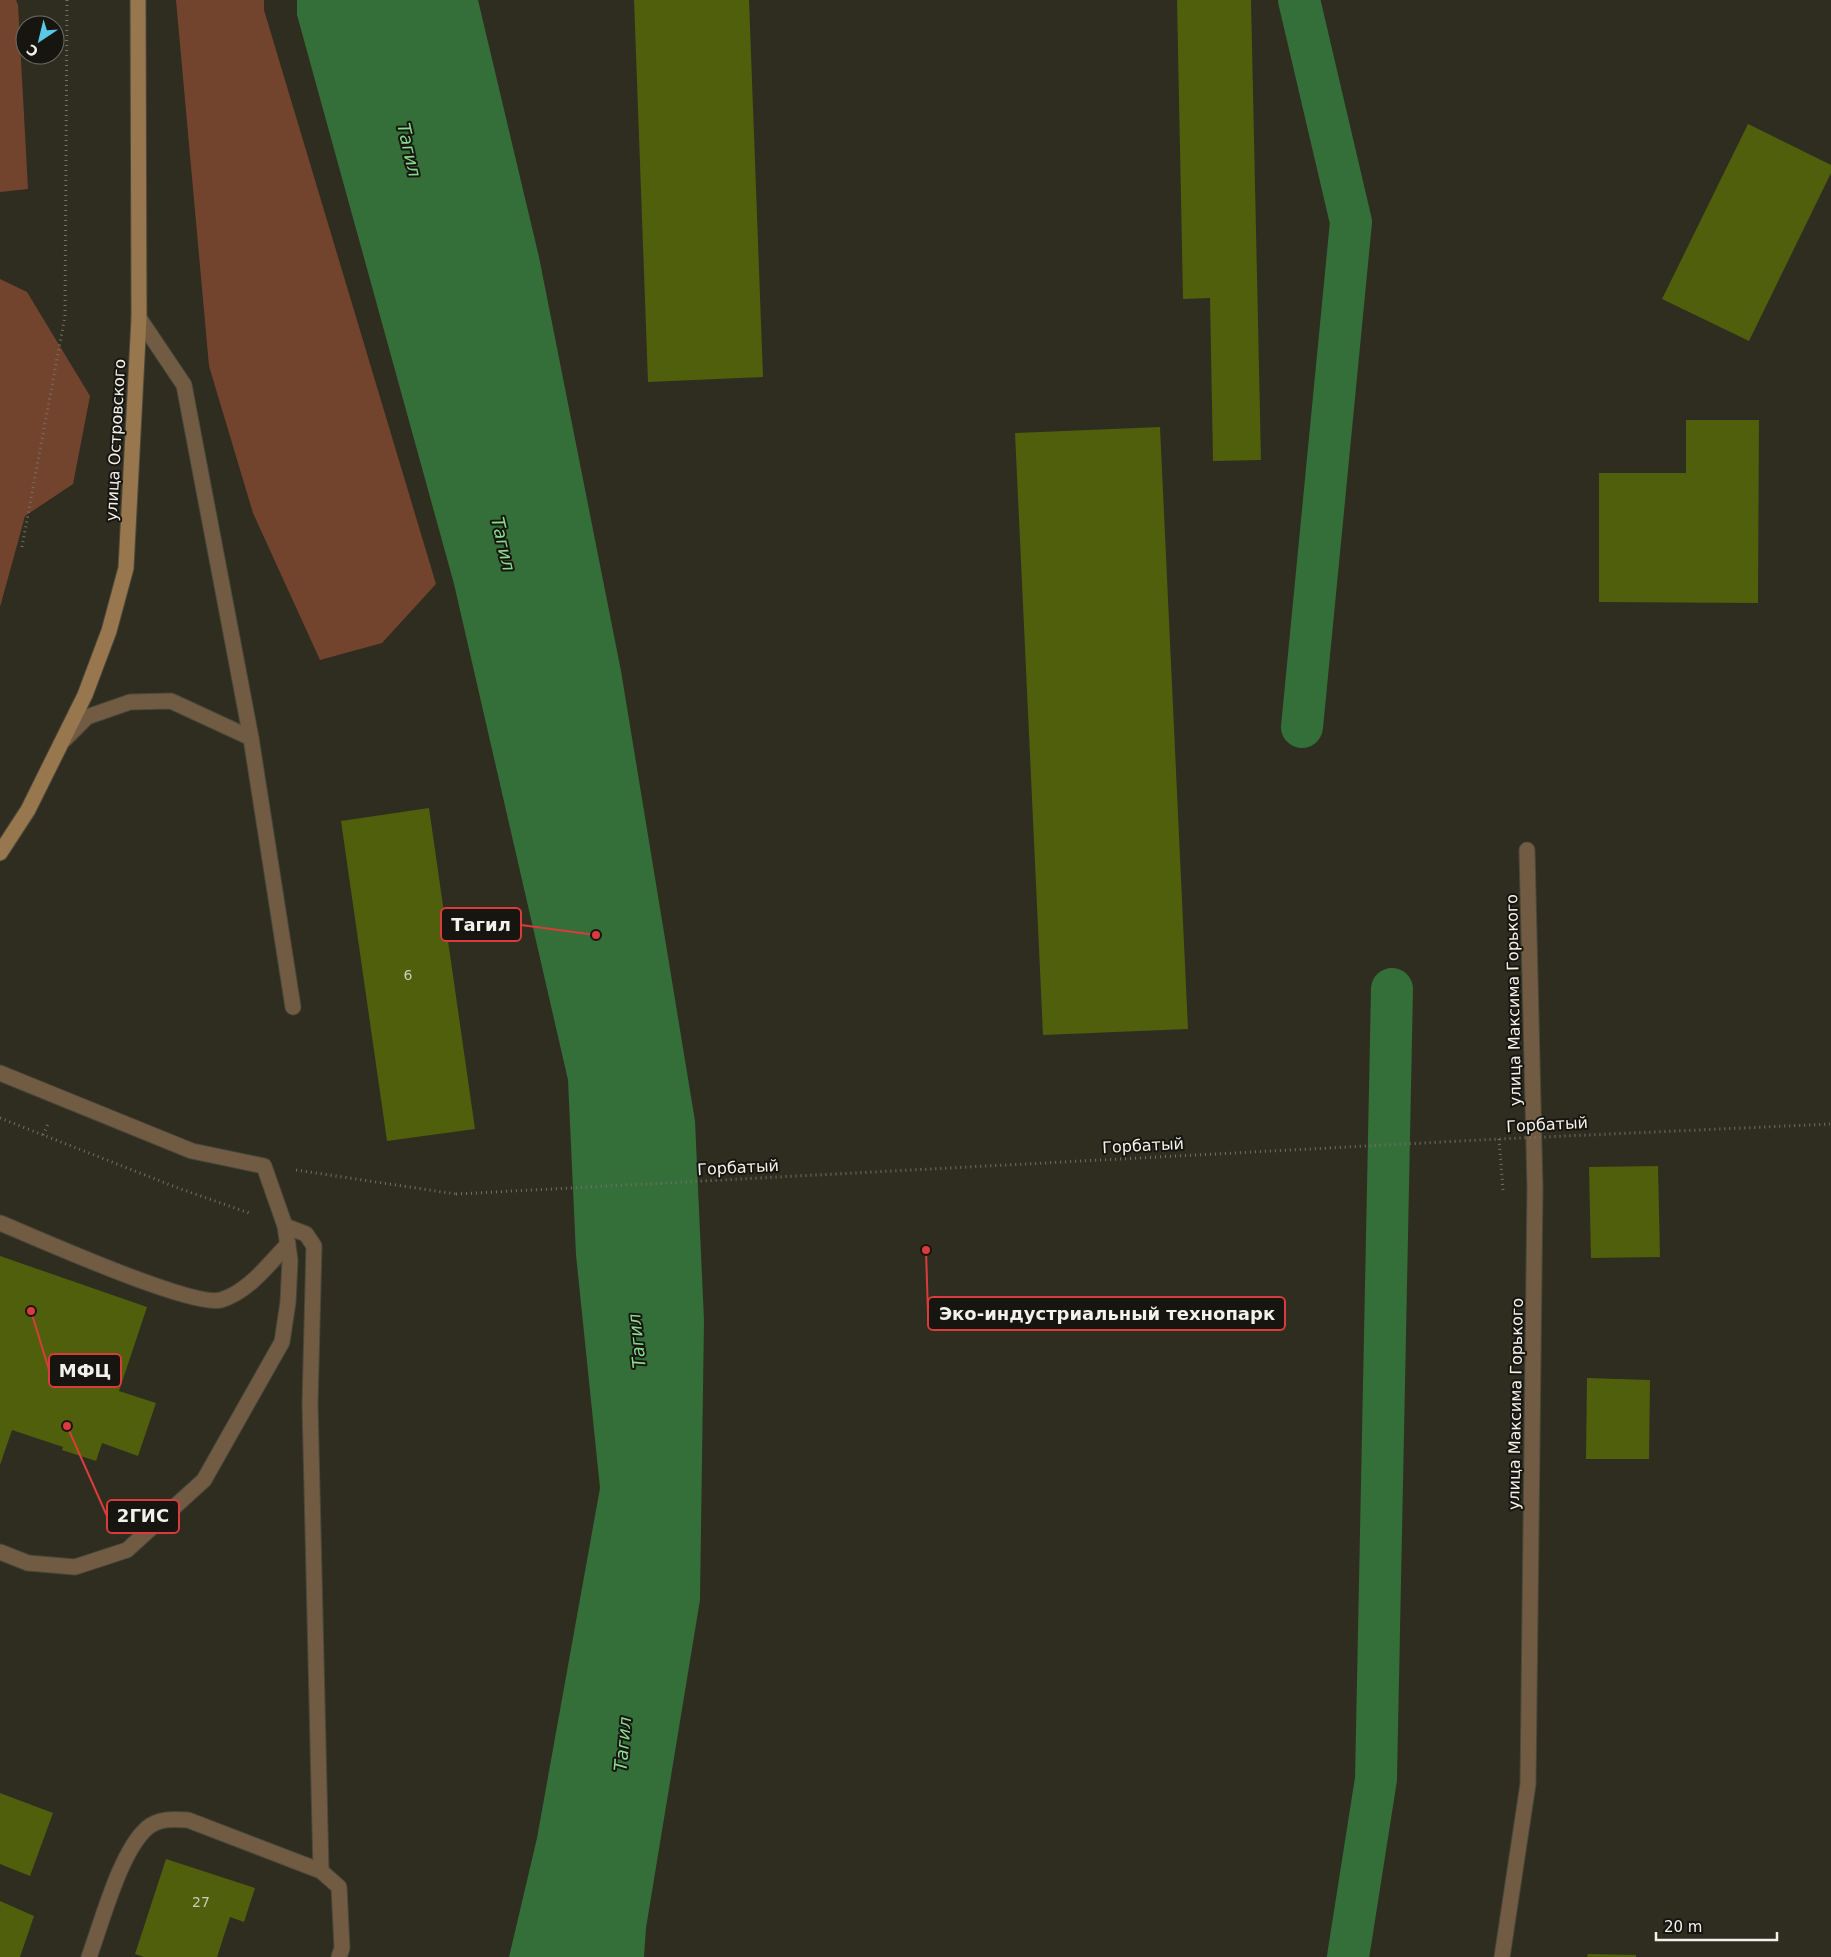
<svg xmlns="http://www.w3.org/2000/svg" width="1831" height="1957" font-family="'DejaVu Sans',sans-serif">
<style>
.green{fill:#72442e}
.water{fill:#346e39}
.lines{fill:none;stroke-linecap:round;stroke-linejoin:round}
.canal{stroke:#346e39;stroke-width:42}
.building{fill:#4f5f0c}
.lane-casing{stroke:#4a483c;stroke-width:17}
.street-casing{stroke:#4a483c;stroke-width:17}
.secondary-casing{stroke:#4a483c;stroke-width:17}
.path{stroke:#737166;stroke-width:3;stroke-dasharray:1 4;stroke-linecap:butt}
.lane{stroke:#715c43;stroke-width:15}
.street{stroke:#715c43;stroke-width:15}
.secondary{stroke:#98764e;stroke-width:15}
.path-bridge{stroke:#737166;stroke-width:3;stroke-dasharray:1 4;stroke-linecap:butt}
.labels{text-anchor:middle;stroke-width:4;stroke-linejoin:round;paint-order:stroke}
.number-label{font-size:14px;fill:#cacdb2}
.street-label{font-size:16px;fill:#f3f2ea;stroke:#16150f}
.water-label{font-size:18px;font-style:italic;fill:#8adb8e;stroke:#16150f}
.leader{fill:none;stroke:#d93c3b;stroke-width:2}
.callout-dot{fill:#d93c3b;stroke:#16150f;stroke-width:2}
.callout{fill:#16150f;stroke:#d93c3b;stroke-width:2}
.callout-label{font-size:18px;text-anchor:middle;font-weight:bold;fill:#f3f2ea}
</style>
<rect width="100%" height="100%" fill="#2f2c20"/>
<g class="green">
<polygon points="0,0 16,0 18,5 28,189 0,192"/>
<polygon points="176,0 264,0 264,10 436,584 382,643 320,660 253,513 209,366"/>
<polygon points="0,279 27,292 90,396 73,484 25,516 0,607"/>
</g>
<polygon class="water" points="297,0 478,0 539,257 621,671 695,1121 704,1320 700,1600 646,1928 644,1957 509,1957 537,1838 600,1488 576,1255 568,1080 454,584 297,15"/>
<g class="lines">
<g class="canal">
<polyline points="1299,0 1351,222 1302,727"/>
<polyline points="1348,1957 1376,1779 1392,989"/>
</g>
</g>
<g class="building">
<polygon points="634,0 749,0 763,377 648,382"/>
<polygon points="1177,0 1251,0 1261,460 1213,461 1210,298 1183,299"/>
<polygon points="1748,124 1831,165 1831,173 1749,341 1662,299"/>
<polygon points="1686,420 1759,420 1758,603 1599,602 1599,473 1686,473"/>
<polygon points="1160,427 1188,1029 1043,1035 1015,433"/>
<polygon points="429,808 475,1129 387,1141 341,821"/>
<polygon points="1658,1166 1660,1257 1591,1258 1589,1167"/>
<polygon points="0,1256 147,1307 119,1391 156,1403 138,1456 102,1443 96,1461 62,1450 63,1447 12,1430 0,1465"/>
<polygon points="1587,1378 1650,1380 1649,1459 1586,1459"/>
<polygon points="0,1793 53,1813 30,1876 0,1864"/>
<polygon points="166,1859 255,1888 244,1922 230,1917 217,1957 144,1957 135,1954"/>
<polygon points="0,1901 34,1916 20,1957 0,1957"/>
<polygon points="1588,1954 1636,1955 1636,1957 1587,1957"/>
</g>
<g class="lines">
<defs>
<g id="lane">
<polyline points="139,318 184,385 251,738"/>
<polyline points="64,740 87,717 130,702 171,701 251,738 293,1007"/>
<polyline points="0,1073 192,1151 264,1166 285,1226 290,1260 288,1302 282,1342 204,1480 127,1550 75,1567 28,1563 0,1552"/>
<path d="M0,1223C37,1238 192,1308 221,1300C248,1292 269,1264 288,1244"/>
<path d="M89,1957C102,1922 120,1852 147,1828C159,1818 174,1819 188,1820L321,1871L310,1404L314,1246L306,1234L285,1226"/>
</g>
<g id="street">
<polyline points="321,1871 339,1887 342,1948 339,1957"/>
<polyline points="1502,1957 1528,1784 1535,1188 1527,850"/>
</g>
<polyline id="secondary" points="0,853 28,810 85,695 109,631 126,568 139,318 138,0"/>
</defs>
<use href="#lane" class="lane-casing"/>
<use href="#street" class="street-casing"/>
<use href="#secondary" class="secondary-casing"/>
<g class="path">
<polyline points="22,547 65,316 67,0"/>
<polyline points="0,1118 178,1188 249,1213"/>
<polyline points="43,1135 48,1124"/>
<polyline points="1499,1139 1503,1190"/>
<polyline points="296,1170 456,1194"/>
</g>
<use href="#lane" class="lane"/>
<use href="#street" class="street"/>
<use href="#secondary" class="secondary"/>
<polyline class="path-bridge" points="456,1194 1499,1139 1831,1124"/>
</g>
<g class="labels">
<g class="number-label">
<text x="408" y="980">6</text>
<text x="201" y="1907">27</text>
</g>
<g class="street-label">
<text transform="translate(115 440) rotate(-87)" y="6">улица Островского</text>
<text transform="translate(1513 1000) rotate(-91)" y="6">улица Максима Горького</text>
<text transform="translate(1547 1124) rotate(-3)" y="6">Горбатый</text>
<text transform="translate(1143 1145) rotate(-3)" y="6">Горбатый</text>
<text transform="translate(738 1167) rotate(-3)" y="6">Горбатый</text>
<text transform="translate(1515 1404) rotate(-89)" y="6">улица Максима Горького</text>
</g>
<g class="water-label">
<text transform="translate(409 150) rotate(77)" y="6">Тагил</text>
<text transform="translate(503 544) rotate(77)" y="6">Тагил</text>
<text transform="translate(637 1341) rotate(-96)" y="6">Тагил</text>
<text transform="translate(623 1744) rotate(-85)" y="6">Тагил</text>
</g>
</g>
<path class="leader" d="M596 935L521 925M926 1250L928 1313M31 1311L49 1370M67 1426L107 1516"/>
<g class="callout-dot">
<circle cx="596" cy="935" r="5"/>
<circle cx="926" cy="1250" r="5"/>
<circle cx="31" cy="1311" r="5"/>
<circle cx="67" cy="1426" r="5"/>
</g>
<g class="callout">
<rect x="441" y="908" width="80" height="33" rx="5"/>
<rect x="928" y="1297" width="357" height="33" rx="5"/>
<rect x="49" y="1354" width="72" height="33" rx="5"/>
<rect x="107" y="1500" width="72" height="33" rx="5"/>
</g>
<g class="callout-label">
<text x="481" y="931">Тагил</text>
<text x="1107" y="1320">Эко-индустриальный технопарк</text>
<text x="85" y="1377">МФЦ</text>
<text x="143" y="1522">2ГИС</text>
</g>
<g transform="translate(40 40) rotate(215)"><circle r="24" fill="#16150f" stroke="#6e6d67"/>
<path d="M0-4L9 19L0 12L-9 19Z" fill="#5bc7e7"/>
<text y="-8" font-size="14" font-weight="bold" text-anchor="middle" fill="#f3f2ea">С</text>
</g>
<path d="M1656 1932v8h121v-8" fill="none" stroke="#f3f2ea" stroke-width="2.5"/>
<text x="1664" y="1932" font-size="15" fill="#f3f2ea" stroke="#16150f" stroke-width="4" paint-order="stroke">20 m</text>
</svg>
